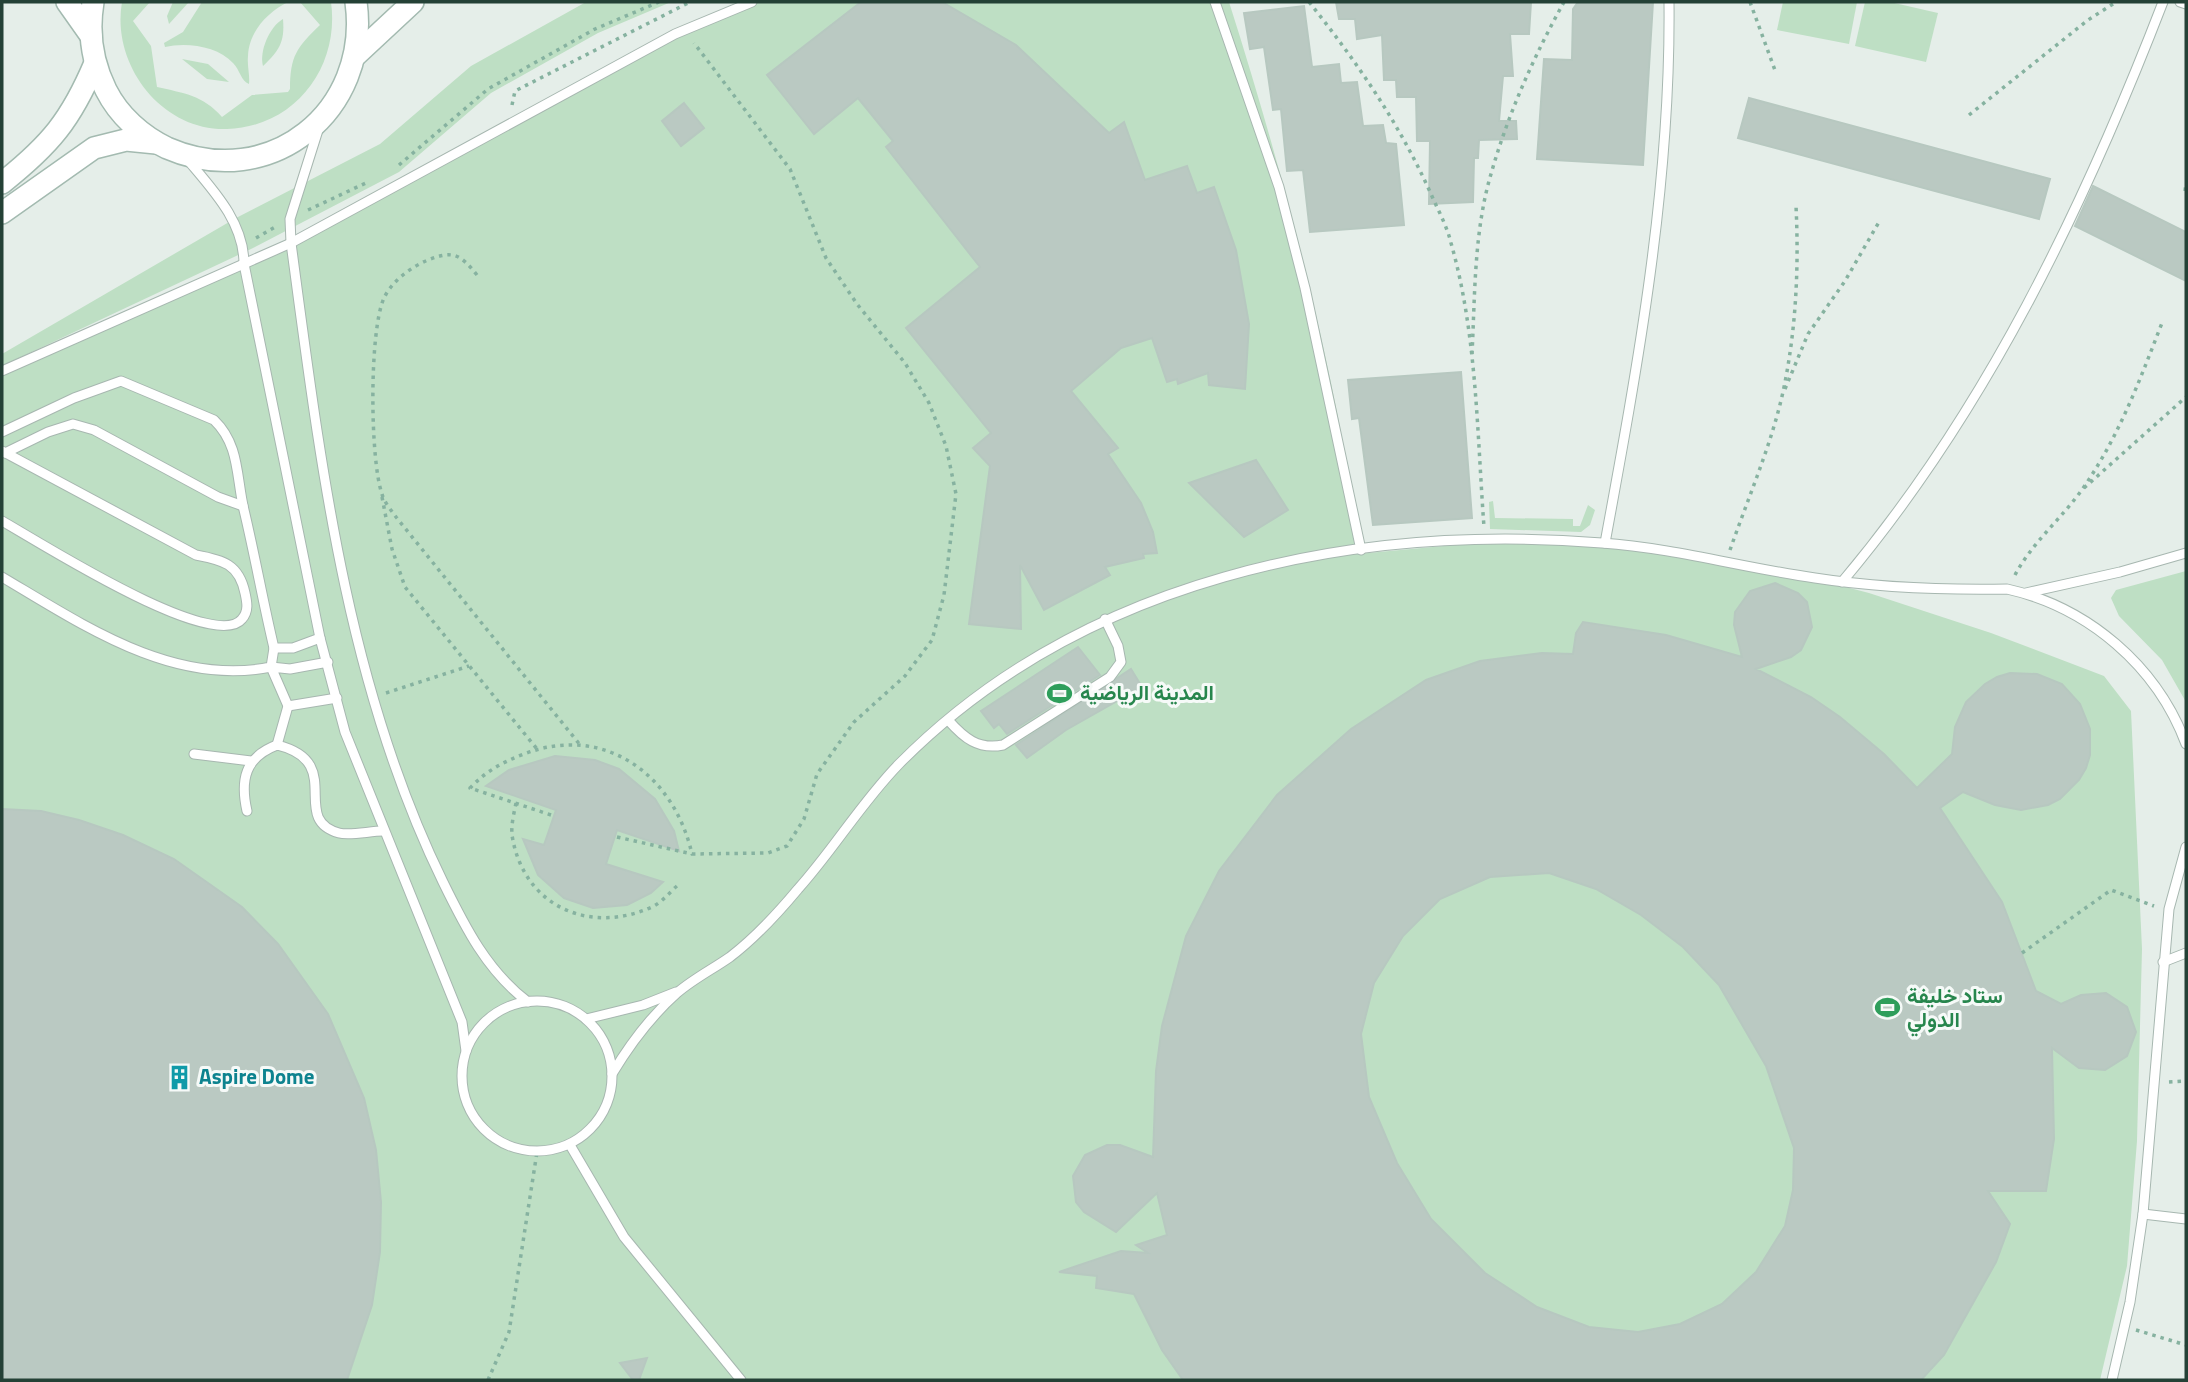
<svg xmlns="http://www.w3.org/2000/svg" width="2188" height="1382" font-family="'Titillium Web',Vazirmatn,sans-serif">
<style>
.green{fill:#bedfc4}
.building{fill:#bac9c2;stroke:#b7c8c0;stroke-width:2;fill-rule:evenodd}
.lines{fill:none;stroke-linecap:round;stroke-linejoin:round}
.service-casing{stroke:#a7b7b0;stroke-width:11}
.secondary-casing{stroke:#a3bab0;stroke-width:24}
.path{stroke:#86b2a0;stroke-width:3.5;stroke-dasharray:3.5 5;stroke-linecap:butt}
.service{stroke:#fff;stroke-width:9}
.secondary{stroke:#fff;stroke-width:21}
.labels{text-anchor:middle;stroke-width:6;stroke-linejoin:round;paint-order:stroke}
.leisure-label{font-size:21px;font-weight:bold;fill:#27864d;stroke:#f6faf8;text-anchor:start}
.culture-label{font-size:21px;font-weight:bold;fill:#0d838f;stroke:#f6faf8;text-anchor:start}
</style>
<rect width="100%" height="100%" fill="#e5eee9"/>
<g class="green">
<path d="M122,2H150L133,21L151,46L157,87C183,93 203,95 222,117L252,95L288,92L290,89C290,56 297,47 320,25L300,2H331C340,67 295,127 227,129C161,131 111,64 122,2Z"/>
<polygon points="173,2 189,2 169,24 167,16"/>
<path d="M202,2H288C268,12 249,31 248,56C247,66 250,75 249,84C241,81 240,70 233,63C218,46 186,42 165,47L164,43L183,32Z"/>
<polygon points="586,2 671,2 598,33 491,93 399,172 251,249 2,366 2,354 236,218 380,144 471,66"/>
<path d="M752,2H1229C1273,140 1311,280 1339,422C1347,466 1351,510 1357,554L1509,540L1605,543L1799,575L1869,593L1991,633L2104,676L2131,711L2142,949L2137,1141L2127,1266L2100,1380H2V371L291,243L675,34Z"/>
<polygon points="1783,2 1857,2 1849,44 1777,30"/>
<polygon points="1865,2 1890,2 1938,13 1926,62 1855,46"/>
<path d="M283,19C285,42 279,51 263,66C259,52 269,27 283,19Z"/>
<polygon points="182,59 208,64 229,82 207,79"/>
<polygon points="1493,501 1495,518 1573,519 1573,526 1580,526 1588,505 1595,510 1590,525 1581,532 1490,529 1489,502"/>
<polygon points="2186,571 2186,702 2162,660 2119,616 2111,598 2116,590"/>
</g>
<g class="building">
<polygon points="861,2 942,2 1016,45 1109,133 1124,122 1145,180 1187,166 1197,193 1214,187 1236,250 1249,324 1245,389 1209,385 1208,373 1178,384 1177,379 1167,382 1152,338 1121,348 1071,391 1118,448 1108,454 1141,503 1153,532 1157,553 1143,554 1144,558 1105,567 1110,575 1044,610 1020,565 1021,629 969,624 990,466 973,448 991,433 906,328 980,267 886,147 893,141 858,98 814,134 767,75"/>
<polygon points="1336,2 1531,2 1529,34 1510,34 1513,76 1503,76 1499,121 1516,121 1517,139 1479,140 1478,158 1474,158 1473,202 1429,204 1430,141 1417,141 1416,97 1397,97 1396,80 1384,80 1382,35 1357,39 1355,19 1339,19"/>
<polygon points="1578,2 1653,2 1643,165 1537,159 1544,59 1572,60 1573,9"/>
<polygon points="1304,6 1312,67 1339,64 1341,83 1357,82 1363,126 1383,125 1386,143 1396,144 1404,225 1310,232 1303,170 1287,171 1281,109 1273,110 1264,47 1250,49 1244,13"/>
<polygon points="1749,98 2050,179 2039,219 1738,138"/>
<polygon points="684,103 704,128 681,146 662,121"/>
<polygon points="2093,186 2186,232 2186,281 2075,226"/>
<polygon points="1461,372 1472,518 1373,525 1359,418 1352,419 1348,380"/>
<polygon points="1256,460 1288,510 1244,537 1189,483"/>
<path d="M1775,583L1798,593L1807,602L1812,627L1801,650L1791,657L1756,669L1811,697L1840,717L1884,754L1917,788L1952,754L1955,727L1966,702L1985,684L1997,677L2010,673L2037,674L2062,684L2080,704L2090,729V755L2086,768L2079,780L2060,799L2048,805L2021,810L1995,805L1963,792L1940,808L2002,902L2036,991L2061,1004L2081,995L2106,993L2127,1007L2136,1032L2127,1056L2105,1070L2079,1068L2052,1048L2054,1139L2046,1191H1988L2010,1224L1996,1262L1944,1355L1921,1380H1183L1162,1350L1134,1294L1096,1288L1097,1276L1059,1272L1121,1251L1148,1253L1136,1245L1167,1235L1157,1193L1116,1232L1084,1212L1076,1202L1073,1176L1085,1155L1107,1145H1120L1153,1157L1156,1071L1162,1026L1186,936L1219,871L1277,795L1351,729L1426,680L1480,661L1542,653L1573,654L1576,633L1583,622L1666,635L1742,657L1734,625L1735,612L1750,591ZM1549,873L1596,889L1641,915L1683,947L1719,985L1766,1066L1794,1148L1793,1190L1785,1226L1756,1272L1722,1304L1680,1324L1638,1332L1589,1327L1537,1307L1485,1273L1431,1219L1397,1163L1369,1097L1361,1034L1374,983L1403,936L1440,899L1490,877Z"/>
<polygon points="1078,647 1100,675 1007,734 999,724 994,728 981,711"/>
<polygon points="1131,669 1142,687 1066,730 1027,758 1016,745"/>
<polygon points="555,756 595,760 619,769 655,799 674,831 679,851 617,830 606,864 663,882 651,893 627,905 593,908 564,898 538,875 523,839 544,845 556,810 486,786 509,770"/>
<polygon points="2,809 41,811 79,820 123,835 174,859 242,907 278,944 328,1014 364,1098 376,1150 381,1202 380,1252 372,1305 347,1380 2,1380"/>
<polygon points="647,1358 639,1380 633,1380 620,1363"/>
</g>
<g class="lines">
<defs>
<g id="service">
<polyline points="1215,2 1279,187 1305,288 1361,550"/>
<polyline points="2180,2 2186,4"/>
<path d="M319,127L290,219L291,243C320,459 346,684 443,882C465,927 487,971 528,1002"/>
<path d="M187,159C213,190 244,222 244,264L320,638L345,732L462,1022L466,1051"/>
<polyline points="2,371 291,243 675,34 752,2"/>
<path d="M2,432L74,398L121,381L214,420C240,445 236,477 244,510C255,556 263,602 274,648H293L320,638"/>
<path d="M2,451L196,555C223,560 239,564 245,593C247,602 249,611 242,619C214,654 36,540 2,521"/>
<polyline points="5,453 48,432 73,424 94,430 218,497 243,506"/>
<path d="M1605,543C1638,364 1671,185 1669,2"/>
<path d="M2,577C83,625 173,687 271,667L274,648"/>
<path d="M1842,582C1986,411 2083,209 2163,2"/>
<polyline points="2026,593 2120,572 2186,553"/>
<polyline points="328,662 290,669 271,667 288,706 337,698"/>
<path d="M948,720C964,738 978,750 1003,745L1110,677L1121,662L1118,646L1105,619"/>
<polyline points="277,745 288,706"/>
<polyline points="194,754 251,761"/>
<path d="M247,811C240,780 245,757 277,745C347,762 288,819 339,833C350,836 370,831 383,831"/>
<polyline points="2163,962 2186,953"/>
<circle cx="537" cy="1076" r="75"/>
<polyline points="586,1019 643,1005 676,992"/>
<path d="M612,1074C630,1044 651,1016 677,993C693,979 713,969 730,957C755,938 778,913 798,889C834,849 861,803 899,764C1081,580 1350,523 1602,543C1674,548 1744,568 1815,578C1879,588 1944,590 2007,589C2088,607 2157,666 2186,744"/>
<polyline points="570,1145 624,1237 741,1380"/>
<polyline points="2143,1214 2186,1219"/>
<polyline points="2112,1380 2130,1302 2143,1214 2169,909 2186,847"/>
</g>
<g id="secondary">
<polyline points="67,2 91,36"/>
<path d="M93,2C88,32 92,62 106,90C119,116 142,136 167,148C270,193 371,111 356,2"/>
<polyline points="355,56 413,2"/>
<path d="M2,183C50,145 71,120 95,63"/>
<polyline points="2,213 94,148 126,140 156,143"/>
</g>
</defs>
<use href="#service" class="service-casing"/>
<use href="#secondary" class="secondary-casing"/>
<g class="path">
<path d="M1309,2C1357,62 1399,123 1431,194C1438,210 1447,226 1451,243C1477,334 1477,433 1484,527"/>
<polyline points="1750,2 1776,73"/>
<polyline points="512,105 515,91 690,2"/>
<polyline points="1969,115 2088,20 2116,2"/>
<polyline points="399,165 488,89 595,29 659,2"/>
<polyline points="2185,191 2186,183"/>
<polyline points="308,210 368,182"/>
<polyline points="256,238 277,226"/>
<path d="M477,275C460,254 453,250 428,260C411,267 392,281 384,298C369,331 370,460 382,494C384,502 391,510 396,517L581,746"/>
<path d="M1472,354C1475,295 1474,231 1491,174C1508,114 1534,56 1564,2"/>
<polyline points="1785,389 1808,334 1845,281 1879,222"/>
<polyline points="2084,488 2186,397"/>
<polyline points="382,497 392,549 405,587 537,749"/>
<path d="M1730,550C1748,498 1771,446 1783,392C1796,331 1799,269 1796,206"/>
<path d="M2015,575C2032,543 2060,520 2081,491C2118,439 2139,382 2162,323"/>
<polyline points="386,693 469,666"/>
<path d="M516,803C514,813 511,825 512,835C523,907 591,936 654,906C663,901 671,891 678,885"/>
<path d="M551,815L470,788C486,771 503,762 524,754C605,723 674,775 692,854L768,853L787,846L804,819L817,774L854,722L905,676L932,640L944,595L956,494L946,446L929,403L905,363L857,304L826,258L790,169L694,43"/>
<polyline points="617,837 692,854"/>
<polyline points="2022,953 2111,890 2154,906"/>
<polyline points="2169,1082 2186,1081"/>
<polyline points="2136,1330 2186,1345"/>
<polyline points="488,1380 509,1332 537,1152"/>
</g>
<use href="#service" class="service"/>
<use href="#secondary" class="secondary"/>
</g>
<defs>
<symbol id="stadium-bare" viewBox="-9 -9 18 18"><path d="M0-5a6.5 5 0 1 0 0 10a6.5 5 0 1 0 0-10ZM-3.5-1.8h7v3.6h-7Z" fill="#2e9e5b" stroke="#f6faf8" stroke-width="2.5" paint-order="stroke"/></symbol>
<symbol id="building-bare" viewBox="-9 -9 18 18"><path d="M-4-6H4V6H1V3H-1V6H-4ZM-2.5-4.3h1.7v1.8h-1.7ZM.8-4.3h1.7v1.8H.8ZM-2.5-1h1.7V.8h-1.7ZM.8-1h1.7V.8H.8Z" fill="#0f9aa8" stroke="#f6faf8" stroke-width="2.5" paint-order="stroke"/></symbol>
</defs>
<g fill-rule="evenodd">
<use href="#stadium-bare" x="1042" y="676" width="35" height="35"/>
<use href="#stadium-bare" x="1870" y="990" width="35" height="35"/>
<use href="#building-bare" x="162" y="1060" width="35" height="35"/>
</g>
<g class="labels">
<g class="leisure-label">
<text x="1080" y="700">المدينة الرياضية</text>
<text x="1907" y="1003">ستاد خليفة<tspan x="1907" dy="24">الدولي</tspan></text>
</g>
<g class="culture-label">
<text x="199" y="1084">Aspire Dome</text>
</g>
</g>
<rect width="2188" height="1382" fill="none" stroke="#244136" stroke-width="7"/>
</svg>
